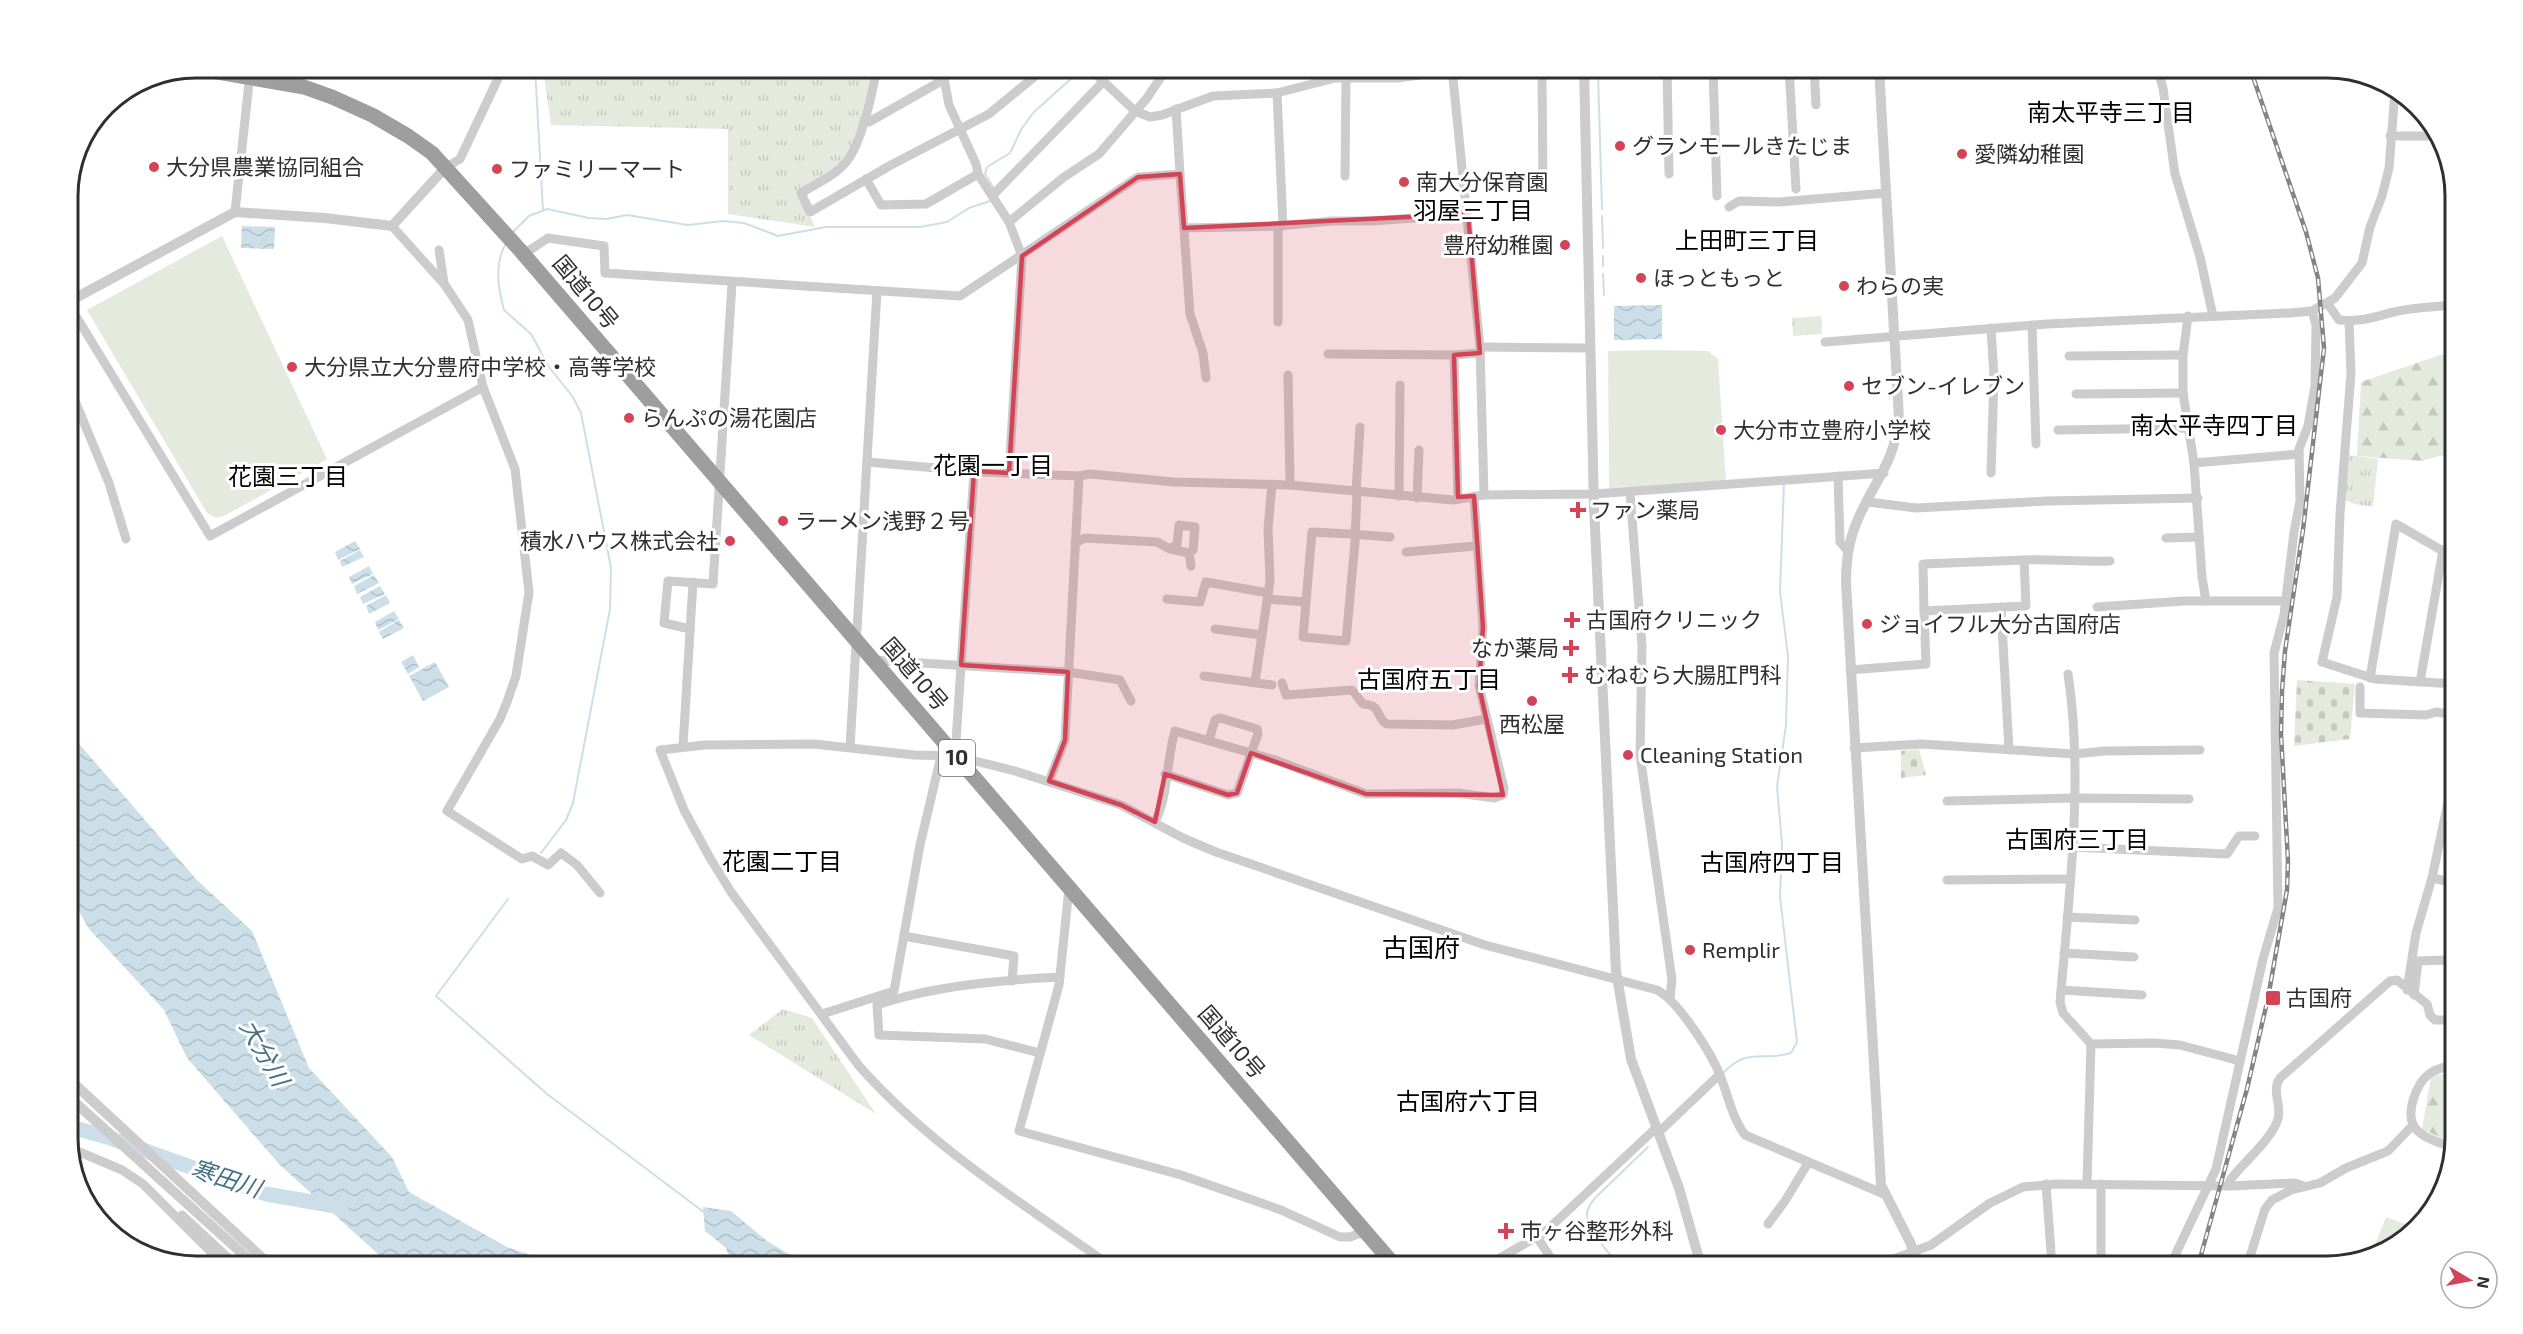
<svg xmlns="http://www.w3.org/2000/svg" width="2523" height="1334" font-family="'Exo 2','Noto Sans JP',sans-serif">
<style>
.grass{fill:url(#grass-tufts)}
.forest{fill:url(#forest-firs)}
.cemetery{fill:url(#cemetery-stones)}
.pitch{fill:#e5eade}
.water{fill:url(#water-waves)}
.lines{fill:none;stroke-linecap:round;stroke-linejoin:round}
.stream{stroke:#ccdfe8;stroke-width:2}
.river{stroke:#ccdfe8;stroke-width:15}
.minor{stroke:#ccc;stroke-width:9}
.tertiary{stroke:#ccc;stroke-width:10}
.trunk{stroke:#9e9e9e;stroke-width:15}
.rail-casing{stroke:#848484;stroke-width:4.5}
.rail{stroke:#fff;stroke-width:2;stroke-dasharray:7;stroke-linecap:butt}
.marked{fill:#d24456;fill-opacity:0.2;stroke:#d24456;stroke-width:4.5;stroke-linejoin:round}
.poi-dot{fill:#d24456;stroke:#fff;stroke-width:2}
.labels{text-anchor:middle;stroke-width:6;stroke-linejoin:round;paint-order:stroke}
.shield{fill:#fff;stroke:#6d6d6d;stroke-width:1.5}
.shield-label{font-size:21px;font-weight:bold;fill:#2f2f2f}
.poi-label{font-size:22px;fill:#2f2f2f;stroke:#fff;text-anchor:start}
.street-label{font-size:22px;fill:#2f2f2f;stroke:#fff}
.neighbourhood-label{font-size:24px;fill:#000;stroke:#fff}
.water-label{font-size:24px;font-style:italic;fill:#457188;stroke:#fff}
.quarter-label{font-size:26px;fill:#000;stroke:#fff}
.rim{fill:none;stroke:#2f2f2f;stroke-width:3}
</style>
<defs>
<pattern id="grass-tufts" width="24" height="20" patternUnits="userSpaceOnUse" patternTransform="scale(1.5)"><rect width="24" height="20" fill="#e5eade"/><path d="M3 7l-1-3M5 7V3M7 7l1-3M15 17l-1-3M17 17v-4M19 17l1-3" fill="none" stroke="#c5c9bf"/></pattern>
<pattern id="forest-firs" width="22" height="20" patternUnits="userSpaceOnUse" patternTransform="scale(1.5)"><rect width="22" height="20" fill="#e5eade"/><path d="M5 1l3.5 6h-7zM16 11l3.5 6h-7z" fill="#c5c9bf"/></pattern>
<pattern id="cemetery-stones" width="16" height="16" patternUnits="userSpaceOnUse" patternTransform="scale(1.5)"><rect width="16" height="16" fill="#e5eade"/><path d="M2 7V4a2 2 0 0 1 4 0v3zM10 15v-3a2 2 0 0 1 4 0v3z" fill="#c5c9bf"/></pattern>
<pattern id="water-waves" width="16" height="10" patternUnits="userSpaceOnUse" patternTransform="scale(1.5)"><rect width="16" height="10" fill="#ccdfe8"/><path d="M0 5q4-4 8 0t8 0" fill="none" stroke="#b0c0c7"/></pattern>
</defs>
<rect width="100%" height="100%" fill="#fff"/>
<g class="grass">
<path d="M543,68H873C866,94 861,136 845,159C834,174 815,182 799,192L815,227L728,214V129L551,125Z"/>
<polygon points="1821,316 1822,334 1793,336 1792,318"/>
<polygon points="2348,455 2378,459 2373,507 2355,504 2345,500"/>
<polygon points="783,1009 812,1018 876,1114 749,1035"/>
</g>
<g class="forest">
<polygon points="2455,345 2455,452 2421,461 2357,456 2361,382 2449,352"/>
<polygon points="2455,1071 2455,1138 2454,1144 2422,1129 2431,1077"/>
</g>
<g class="cemetery">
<polygon points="2297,680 2355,684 2350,739 2294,746"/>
<polygon points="1919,749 1926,775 1901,778 1901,751"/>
</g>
<g class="pitch">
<polygon points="635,68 759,68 759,71 743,72 709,82 636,79"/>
<polygon points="222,236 327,459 226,515 216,518 207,513 87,310"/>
<polygon points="1653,350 1708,351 1718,359 1726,483 1609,488 1608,351"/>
<polygon points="2386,1217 2413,1227 2392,1249 2371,1255"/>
</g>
<g class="water">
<polygon points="242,226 275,227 274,249 241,248"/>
<polygon points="1662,305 1662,339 1614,340 1614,306"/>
<polygon points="355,541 360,549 338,560 335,552"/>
<polygon points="360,550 364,557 342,567 340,561"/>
<polygon points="369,566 373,574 352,584 349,577"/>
<polygon points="374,575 379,583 357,594 354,586"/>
<polygon points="380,586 385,594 363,604 360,597"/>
<polygon points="386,595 390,603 369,614 366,606"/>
<polygon points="394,611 399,619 378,630 375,622"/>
<polygon points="399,620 404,628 383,639 379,632"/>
<polygon points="413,655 419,667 408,674 401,662"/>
<polygon points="435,662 449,687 423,701 409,676"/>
<polygon points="68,731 196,879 252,931 309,1068 392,1157 409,1192 507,1247 563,1266 391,1266 279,1164 187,1058 164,1010 89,929 68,892"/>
<polygon points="703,1207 731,1211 767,1241 809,1266 732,1266 726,1248 705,1231"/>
</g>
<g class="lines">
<g class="stream">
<polyline points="535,68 543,210"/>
<polyline points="1598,73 1602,209"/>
<polyline points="993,192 993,187 985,174 987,167 1010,153 1022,128 1034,112 1083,68"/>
<polyline points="1602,216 1603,248"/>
<polyline points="512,233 529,216 547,209 589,218 607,219 627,215 688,225 723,221 744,223 778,236 826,227 920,227 947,222 969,208 993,200"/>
<path d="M506,243C494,264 498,288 504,310L531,334L549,367L573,397L581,413L611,568L610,609L573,803L566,820L541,853"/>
<polyline points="1603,256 1603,266"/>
<polyline points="1603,274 1604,295"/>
<polyline points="508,899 436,996 547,1094 705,1213"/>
<path d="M1723,1073C1749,1046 1764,1062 1791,1053L1797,1042L1780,897L1782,844L1777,787L1786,725L1788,656L1780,592L1784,484"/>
<path d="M1619,1266C1610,1254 1586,1228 1587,1214C1587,1207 1592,1202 1596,1197L1648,1147"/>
</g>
<polyline class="river" points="68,1126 107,1137 266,1194 341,1207"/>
<g class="minor">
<path d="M877,68C872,93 863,140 847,161C835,176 817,183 801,193L810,212L891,165L989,114L1045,68"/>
<polyline points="942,68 949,105 976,164 978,174 1009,222 1022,256 1009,473"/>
<polyline points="1089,68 1135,111 1150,117 1162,115 1213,96 1277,93 1335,78 1398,78 1463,69 1542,74 1612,68"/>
<polyline points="1452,68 1480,347 1484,495"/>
<polyline points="1667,68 1669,174"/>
<polyline points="1713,68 1717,196"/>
<polyline points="1789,68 1796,189"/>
<polyline points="1814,68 1816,105"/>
<polyline points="2157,68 2163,88 2175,174 2200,257 2213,316"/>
<polyline points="1542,74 1543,187"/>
<polyline points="1277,93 1283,226"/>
<polyline points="864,120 869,122 943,80"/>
<polyline points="2390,136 2438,136"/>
<polyline points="445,168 460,159 503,68"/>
<polyline points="1180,174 1190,314 1203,353 1206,378"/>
<polyline points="1345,176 1346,78"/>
<polyline points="866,179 881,205 926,204 978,174"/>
<polyline points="993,195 1103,82"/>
<polyline points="1729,207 1739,201 1779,202 1886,193"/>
<polyline points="235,212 249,83"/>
<polyline points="1009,222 1064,177 1099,154 1147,98 1167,68"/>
<polyline points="392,226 445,285 468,320 483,387 515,469 529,592 516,676 507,702 500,719 447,811 522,859 532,856 548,865 561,853 577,865 600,893"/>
<polyline points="1184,228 1278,226 1332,221 1373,221 1468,214"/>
<polyline points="439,250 444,283"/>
<polyline points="524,254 548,238 604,246 605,273 960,296 1138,177 1180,174 1176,109"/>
<polyline points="68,303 210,536 483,387"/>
<path d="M2328,304L2339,320C2362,322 2373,317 2394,312C2413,307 2436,307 2455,305"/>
<polyline points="2188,316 2183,355 2183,393 2194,463 2202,577 2206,601"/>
<polyline points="2349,321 2351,373 2340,514 2337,597 2322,662 2375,679 2455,684"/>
<polyline points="1278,322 1278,226"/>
<polyline points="2032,325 2036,444"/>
<polyline points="1825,342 2047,324 2290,313 2312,311 2335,298 2362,263 2370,227 2382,196 2389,168 2395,91"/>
<polyline points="1480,347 1590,348"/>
<polyline points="1328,354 1454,355 1480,353"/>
<polyline points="1454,355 1458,499"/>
<polyline points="2069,356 2183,355"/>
<polyline points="1288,375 1290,485"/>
<polyline points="68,384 109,483 126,539"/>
<polyline points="2076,394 2183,393"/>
<polyline points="2058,430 2188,428"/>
<polyline points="867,462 982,472 1079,476 1090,474 1174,482 1290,485 1453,500 1484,495 1594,494 1884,473"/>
<polyline points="2194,463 2299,454"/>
<polyline points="1991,473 1994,377 1991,328"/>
<polyline points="1838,476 1840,542 1848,551"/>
<polyline points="1356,491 1360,427"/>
<path d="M1357,491L1355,542L1346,641L1303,637L1312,532L1351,534C1364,535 1377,536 1390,537"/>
<polyline points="1630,492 1642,646 1640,755 1672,980 1670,998"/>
<polyline points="1399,496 1400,385"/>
<polyline points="1417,498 1419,450"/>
<polyline points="1868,502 1916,508 2047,501 2198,498"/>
<polyline points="2166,538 2199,537"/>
<polyline points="1075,543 1085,538 1157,542 1170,549 1189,553 1193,550 1195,527 1179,525 1177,544 1170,549"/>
<polyline points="1406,552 1476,546"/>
<polyline points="1189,553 1191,566"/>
<polyline points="1167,599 1200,602 1206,582 1268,593"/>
<polyline points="1267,599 1306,602"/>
<polyline points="2001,607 2009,750"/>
<polyline points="2097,607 2184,601 2286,601"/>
<polyline points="1924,611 1923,564 2024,560"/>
<polyline points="690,629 664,623 668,581 713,584 732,283"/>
<polyline points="1215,629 1262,635"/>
<polyline points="873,660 1068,672 1120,680 1131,701"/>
<path d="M1850,670L1926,664L1924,611L2026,606L2024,560C2054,559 2080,562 2110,561"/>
<path d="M2068,674C2084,778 2069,897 2060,1002L2063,1013L2091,1044L2087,1184"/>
<polyline points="1204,676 1272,685"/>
<polyline points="2370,678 2396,524 2455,558"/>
<polyline points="1255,682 1270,581 1268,529 1272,484"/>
<polyline points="2420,682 2443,550"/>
<path d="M1282,683L1286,695L1352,690L1363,704C1383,705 1375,718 1387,724L1453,725L1486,719"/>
<polyline points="2360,687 2360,713 2426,715 2436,712 2455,715"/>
<polyline points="683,746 693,582"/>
<polyline points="850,747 877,291"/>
<polyline points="1854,748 1921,744 2075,754 2104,751 2200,750"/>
<polyline points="955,756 974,471"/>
<polyline points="1165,774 1228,795 1237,793 1258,734 1257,729 1220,718 1215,720 1209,740"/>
<polyline points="1049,781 1065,740 1079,476"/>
<polyline points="1947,801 2073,798 2189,799"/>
<path d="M1155,822C1169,794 1166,761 1175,731L1275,760L1366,794L1458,793L1494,798L1503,795L1504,788L1479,686L1483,627L1474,496"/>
<polyline points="2071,847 2227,854 2239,836 2255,836"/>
<polyline points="2432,878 2455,883"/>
<polyline points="1947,880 2069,879"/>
<polyline points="1069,888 1059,985 1019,1131 1181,1175 1281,1210 1340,1237 1350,1237 1366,1231"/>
<polyline points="2067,917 2135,920"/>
<polyline points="904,936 1014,956 1012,981"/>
<polyline points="2064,953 2134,957"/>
<polyline points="2061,990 2142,995"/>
<polyline points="2407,990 2416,933 2432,878 2455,769"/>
<polyline points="2414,995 2418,961 2446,960 2455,963"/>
<polyline points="822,1014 894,991 920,845 941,756"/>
<polyline points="2091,1044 2154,1043 2180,1045 2240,1061"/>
<path d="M1040,1053L985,1039L879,1035L877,1005C932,986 1001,980 1060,977"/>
<polyline points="1658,1133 1719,1075"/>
<polyline points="68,1147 122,1170 143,1184 225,1266"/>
<path d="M2453,1148C2442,1143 2424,1139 2416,1129C2404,1115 2416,1084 2429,1074C2437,1068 2446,1067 2455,1064"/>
<polyline points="2046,1184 2052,1266"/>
<polyline points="2230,1186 2295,1183 2303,1186"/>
<polyline points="182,1215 237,1266"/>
<polyline points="1768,1224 1785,1201 1808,1163"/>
<polyline points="1537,1237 1556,1266"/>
<path d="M1111,1266C1023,1204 931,1147 859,1066L731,892L710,858L684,810L660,750L705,745L814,744L914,755L955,756L1015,771L1121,805L1183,838L1216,852L1485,945L1657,990C1677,1000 1706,1046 1716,1066C1727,1088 1730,1115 1745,1135L1884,1194"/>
<polyline points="1486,1266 1545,1232 1656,1128"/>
<path d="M1875,1266L1931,1245L1990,1203L2023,1187L2056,1184L2230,1186V1180C2243,1163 2272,1139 2278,1119C2282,1105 2271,1091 2280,1078L2390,981L2397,980L2427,1004L2430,1015L2435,1020H2455"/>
<polyline points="2101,1266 2101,1184"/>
<polyline points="2170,1266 2216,1169 2263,959 2278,908 2274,653 2284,615 2294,532 2300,501 2299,449 2308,426 2315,386 2316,325 2312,311"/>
<polyline points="2247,1266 2265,1209 2272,1200 2291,1190 2320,1183 2346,1168 2388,1151 2413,1125"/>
</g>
<g class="tertiary">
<polyline points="1584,68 1594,507 1616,971 1631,1059 1679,1188 1701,1266"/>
<path d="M1879,68L1899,418C1894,466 1872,483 1856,524C1848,543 1846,563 1846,583L1881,1185L1911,1244L1918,1266"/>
<polyline points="68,302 235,212 325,218 392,226 445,168"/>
<polyline points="68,1078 271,1266"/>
<polyline points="68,1096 256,1266"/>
</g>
<polyline class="trunk" points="194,68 304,87 332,97 372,115 408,136 432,153 520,250 1395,1266"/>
<defs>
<polyline id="rail" points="2198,1266 2247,1089 2268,998 2287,890 2288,861 2281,734 2282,691 2285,651 2303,530 2324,348 2318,278 2306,232 2250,68"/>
</defs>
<use href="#rail" class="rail-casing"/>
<use href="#rail" class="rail"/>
</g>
<path class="marked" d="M1180,174L1184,228L1468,214L1480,353L1454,355L1458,497L1474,496L1483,627L1479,686L1503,795L1366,794L1251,753L1237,793L1228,795L1165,774L1155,822L1121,805L1049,781L1065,740L1068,672L961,665L974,471L1009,473L1022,256L1138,177Z"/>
<g class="poi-dot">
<circle cx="1620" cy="146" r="6"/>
<circle cx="1962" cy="154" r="6"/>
<circle cx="154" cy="167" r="6"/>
<circle cx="497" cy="169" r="6"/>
<circle cx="1404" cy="182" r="6"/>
<circle cx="1565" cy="245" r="6"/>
<circle cx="1641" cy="278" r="6"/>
<circle cx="1844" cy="286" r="6"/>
<circle cx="292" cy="367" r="6"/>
<circle cx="1849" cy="386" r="6"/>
<circle cx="629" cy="418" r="6"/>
<circle cx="1721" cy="430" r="6"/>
<path d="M1575 501h6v6h6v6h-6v6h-6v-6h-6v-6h6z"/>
<circle cx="783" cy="521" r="6"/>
<circle cx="730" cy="541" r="6"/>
<path d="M1569 611h6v6h6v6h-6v6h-6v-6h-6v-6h6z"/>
<circle cx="1867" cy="624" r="6"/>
<path d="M1568 639h6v6h6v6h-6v6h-6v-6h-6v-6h6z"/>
<path d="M1567 666h6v6h6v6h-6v6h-6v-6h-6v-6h6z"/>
<circle cx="1532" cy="701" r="6"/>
<circle cx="1628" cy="755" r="6"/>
<circle cx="1690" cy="950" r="6"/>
<rect x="2265" y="990" width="16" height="16" rx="3"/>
<path d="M1503 1222h6v6h6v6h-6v6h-6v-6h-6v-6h6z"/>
</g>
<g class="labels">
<rect class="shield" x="939" y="740" width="36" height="36" rx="4.5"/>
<g class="shield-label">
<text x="957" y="765">10</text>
</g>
<g class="poi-label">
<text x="1632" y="154">グランモールきたじま</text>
<text x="1974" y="162">愛隣幼稚園</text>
<text x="166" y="175">大分県農業協同組合</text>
<text x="509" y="177">ファミリーマート</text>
<text x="1416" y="190">南大分保育園</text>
<text x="1553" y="253" text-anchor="end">豊府幼稚園</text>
<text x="1653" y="286">ほっともっと</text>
<text x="1856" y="294">わらの実</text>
<text x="304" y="375">大分県立大分豊府中学校・高等学校</text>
<text x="1861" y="394">セブン-イレブン</text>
<text x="641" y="426">らんぷの湯花園店</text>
<text x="1733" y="438">大分市立豊府小学校</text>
<text x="1590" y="518">ファン薬局</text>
<text x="795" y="529">ラーメン浅野２号</text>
<text x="718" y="549" text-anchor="end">積水ハウス株式会社</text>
<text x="1586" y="628">古国府クリニック</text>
<text x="1879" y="632">ジョイフル大分古国府店</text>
<text x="1559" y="656" text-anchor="end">なか薬局</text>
<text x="1584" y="683">むねむら大腸肛門科</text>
<text x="1532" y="732" text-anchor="middle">西松屋</text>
<text x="1640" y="763">Cleaning Station</text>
<text x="1702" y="958">Remplir</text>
<text x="2286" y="1006">古国府</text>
<text x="1520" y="1239">市ヶ谷整形外科</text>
</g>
<g class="street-label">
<text transform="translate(586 292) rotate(50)" y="8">国道10号</text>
<text transform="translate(915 674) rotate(49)" y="8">国道10号</text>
<text transform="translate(1232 1042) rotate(49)" y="8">国道10号</text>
</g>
<g class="neighbourhood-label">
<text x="2111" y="121">南太平寺三丁目</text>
<text x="1473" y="219">羽屋三丁目</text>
<text x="1747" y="249">上田町三丁目</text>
<text x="2214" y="434">南太平寺四丁目</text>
<text x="993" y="474">花園一丁目</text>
<text x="288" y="485">花園三丁目</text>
<text x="1429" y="688">古国府五丁目</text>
<text x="2077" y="848">古国府三丁目</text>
<text x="782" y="870">花園二丁目</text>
<text x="1772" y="871">古国府四丁目</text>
<text x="1468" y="1110">古国府六丁目</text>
</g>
<g class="water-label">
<text transform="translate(264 1053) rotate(60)" y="8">大分川</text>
<text transform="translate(226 1179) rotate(18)" y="8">寒田川</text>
</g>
<g class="quarter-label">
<text x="1421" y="957">古国府</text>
</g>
</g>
<path d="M0 0H2523V1334H0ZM196 78H2327A118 118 0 0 1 2445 196V1138A118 118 0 0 1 2327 1256H196A118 118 0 0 1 78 1138V196A118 118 0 0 1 196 78Z" fill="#fff" fill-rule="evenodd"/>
<path class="rim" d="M196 78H2327A118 118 0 0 1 2445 196V1138A118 118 0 0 1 2327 1256H196A118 118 0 0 1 78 1138V196A118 118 0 0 1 196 78Z"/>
<g transform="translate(2469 1280) rotate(100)"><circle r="28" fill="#ffffff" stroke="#acacac" stroke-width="1.5"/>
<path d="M0-4.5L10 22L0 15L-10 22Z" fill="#d24456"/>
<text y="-9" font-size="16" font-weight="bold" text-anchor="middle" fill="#2f2f2f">N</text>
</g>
</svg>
